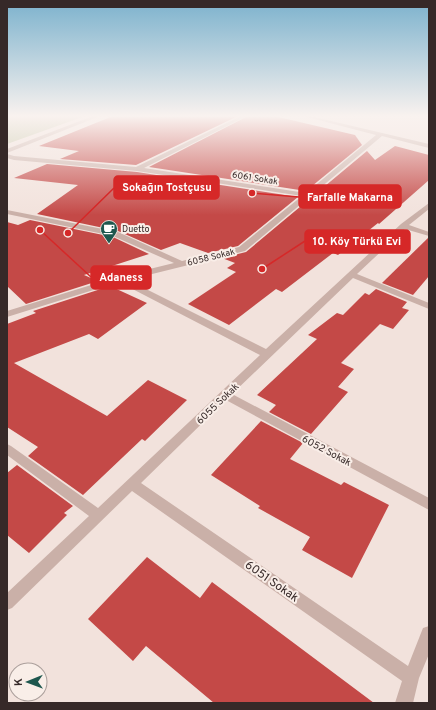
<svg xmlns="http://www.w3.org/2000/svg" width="436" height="710" font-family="Overpass,sans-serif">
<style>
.green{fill:#bdc19c}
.building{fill:#c44947}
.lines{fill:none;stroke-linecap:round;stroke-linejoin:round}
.minor{fill:#cab0a8;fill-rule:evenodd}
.labels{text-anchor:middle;stroke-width:4;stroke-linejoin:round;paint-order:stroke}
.far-street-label{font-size:9px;fill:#362928;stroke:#f9eee8}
.far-poi-label{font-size:9px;fill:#362928;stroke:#f9eee8;text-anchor:start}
.street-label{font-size:10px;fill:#362928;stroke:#f9eee8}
.near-street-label{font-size:12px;fill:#362928;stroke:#f9eee8}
.leader{fill:none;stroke:#d62828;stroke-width:1.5}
.callout-dot{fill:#d62828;stroke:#f9eee8;stroke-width:1.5}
.callout{fill:#d62828;stroke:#d62828;stroke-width:1.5}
.callout-label{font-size:11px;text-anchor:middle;font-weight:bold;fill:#fff}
</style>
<rect width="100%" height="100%" fill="#f2e2dc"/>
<polygon class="green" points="7,116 85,116 7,144"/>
<g class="building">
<polygon points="113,116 238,116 136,165 60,159 79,151 39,146"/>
<polygon points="248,116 274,116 355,135 362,145 306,191 149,167"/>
<polygon points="395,146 429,155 429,180 379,224 378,223 338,255 333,253 282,292 276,289 229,325 188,304 236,272 227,268 235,263 222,258 246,252 367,151 375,160"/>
<polygon points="47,164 137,172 298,197 238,246 208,253 180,243 161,250 118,231 37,214 78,185 14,178"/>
<polygon points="30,220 113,237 149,254 84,275 98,281 26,304 7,286 7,222 18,225"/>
<polygon points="429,237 429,276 413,295 382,283"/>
<polygon points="110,286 147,303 98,339 89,334 14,363 107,416 148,380 187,400 145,441 142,439 83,495 28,456 38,447 7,427 7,324 36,313 33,311"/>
<polygon points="376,289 407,302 402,308 409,310 393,329 380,324 341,363 354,369 338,387 348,392 311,434 269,412 276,405 257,395 317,339 308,335 337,313 343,315 365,293 369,295"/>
<polygon points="261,421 303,443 290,459 341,485 344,482 389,505 352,578 302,550 310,537 258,508 260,506 211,475"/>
<polygon points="17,465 73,506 64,513 67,515 29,553 7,535 7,473"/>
<polygon points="147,557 200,598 212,582 374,703 214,703 146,646 133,661 88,619"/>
</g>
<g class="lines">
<g class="minor">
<polygon points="93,116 100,116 7,153 7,149"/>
<polygon points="241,116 247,116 144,168 306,193 376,135 303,116 310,116 429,144 429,148 382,136 245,251 128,280 266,349 401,224 429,203 429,209 409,225 429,232 429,236 405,229 357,274 429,303 429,309 353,278 232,394 429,498 429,510 226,400 141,483 408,666 423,628 429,626 429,654 419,678 413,703 395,703 402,681 132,491 12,608 7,610 7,593 89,516 7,455 7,444 11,446 98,508 260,355 119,282 7,317 7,311 117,277 174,263 113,236 7,214 7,210 118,232 182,261 239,247 302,196 137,171 14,160 7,158 7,154 14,156 136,167"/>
</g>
</g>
<linearGradient id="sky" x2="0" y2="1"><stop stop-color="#7cb2cd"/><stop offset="0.54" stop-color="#f9f2ef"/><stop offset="1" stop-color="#f9f2ef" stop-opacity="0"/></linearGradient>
<rect width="436" height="215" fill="url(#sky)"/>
<defs>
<symbol id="cafe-pin" viewBox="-11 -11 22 30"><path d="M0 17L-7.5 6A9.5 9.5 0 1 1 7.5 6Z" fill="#1e574e" stroke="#f9eee8"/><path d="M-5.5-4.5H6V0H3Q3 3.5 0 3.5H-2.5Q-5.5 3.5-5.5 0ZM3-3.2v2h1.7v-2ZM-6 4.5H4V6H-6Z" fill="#fff"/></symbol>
</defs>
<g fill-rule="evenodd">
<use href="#cafe-pin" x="99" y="219" width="20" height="27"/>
</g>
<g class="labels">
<g class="far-street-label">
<text transform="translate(255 178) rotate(9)" y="3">6061 Sokak</text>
<text transform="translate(211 257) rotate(-14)" y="3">6058 Sokak</text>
</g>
<g class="far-poi-label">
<text x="122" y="232">Duetto</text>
</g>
<g class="street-label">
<text transform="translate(217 403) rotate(-44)" y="4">6055 Sokak</text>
<text transform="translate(327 450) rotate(28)" y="4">6052 Sokak</text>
</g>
<g class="near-street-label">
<text transform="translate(272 581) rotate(35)" y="4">6051 Sokak</text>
</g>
</g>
<path class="leader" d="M68 233L114 188M252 193L299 197M262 269L305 241M40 230L91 277"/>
<g class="callout-dot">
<circle cx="68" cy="233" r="4"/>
<circle cx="252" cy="193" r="4"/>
<circle cx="262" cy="269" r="4"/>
<circle cx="40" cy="230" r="4"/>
</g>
<g class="callout">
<rect x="114" y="176" width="105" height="23" rx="4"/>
<rect x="299" y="185" width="102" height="23" rx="4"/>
<rect x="305" y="230" width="105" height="23" rx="4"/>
<rect x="91" y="266" width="60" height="23" rx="4"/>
</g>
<g class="callout-label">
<text x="167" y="191">Sokağın Tostçusu</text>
<text x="350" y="201">Farfalle Makarna</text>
<text x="357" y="245">10. Köy Türkü Evi</text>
<text x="121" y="281">Adaness</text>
</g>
<rect width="436" height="710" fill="none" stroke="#362928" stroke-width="16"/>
<g transform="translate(28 682) rotate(269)"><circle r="19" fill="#f9eee8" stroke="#ab9f9b"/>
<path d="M0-3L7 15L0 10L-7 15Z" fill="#1e574e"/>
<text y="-6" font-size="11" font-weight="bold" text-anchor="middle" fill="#362928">K</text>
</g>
</svg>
